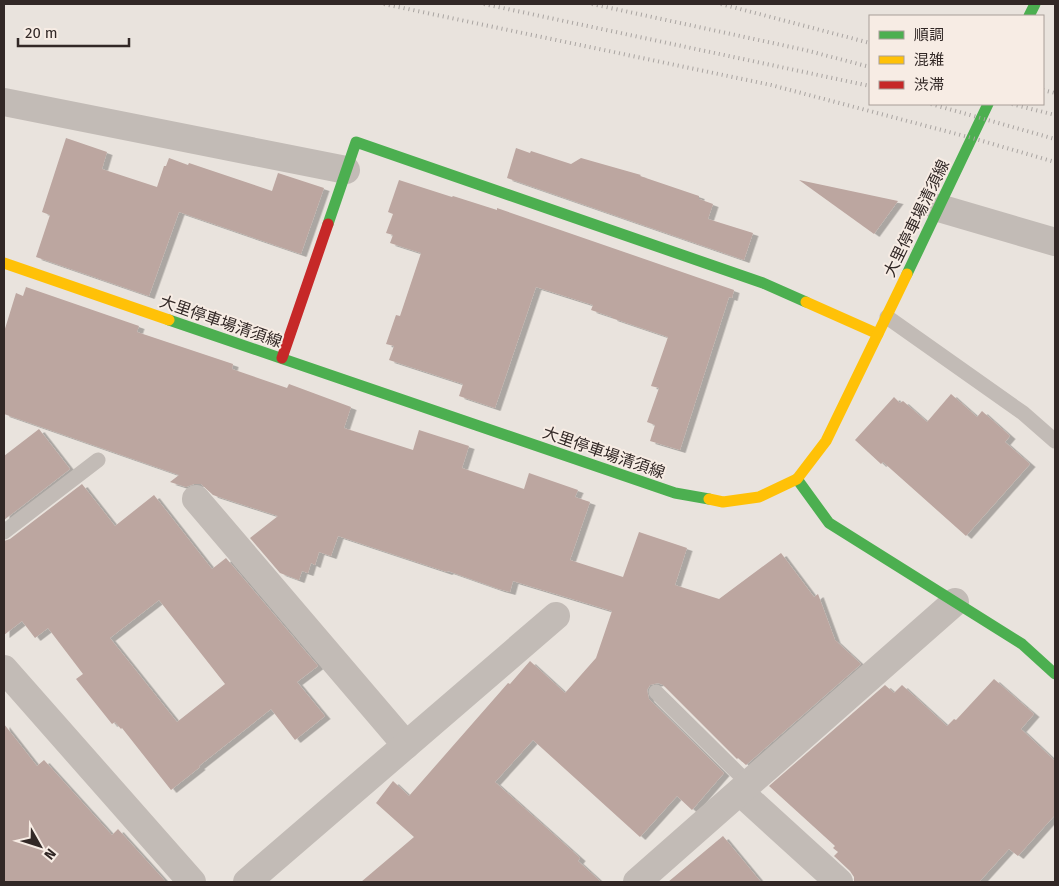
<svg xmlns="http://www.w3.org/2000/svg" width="1059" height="886" font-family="'Fira Sans','Noto Sans JP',sans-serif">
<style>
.building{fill:#bca6a0;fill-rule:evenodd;filter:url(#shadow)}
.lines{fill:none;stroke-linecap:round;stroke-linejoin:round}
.lane{stroke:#c2bbb6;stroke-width:15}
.street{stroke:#c2bbb6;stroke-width:28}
.fast{stroke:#4caf50;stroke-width:11}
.slow{stroke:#ffc107;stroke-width:11}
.jam{stroke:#c62828;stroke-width:11}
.rail{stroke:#a9a4a1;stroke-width:4;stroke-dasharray:1 4;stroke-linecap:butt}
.labels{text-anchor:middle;stroke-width:4;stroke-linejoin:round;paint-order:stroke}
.street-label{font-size:16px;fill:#322826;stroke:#f7ece4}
</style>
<defs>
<filter id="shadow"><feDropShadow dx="5.5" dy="3" stdDeviation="0" flood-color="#0004"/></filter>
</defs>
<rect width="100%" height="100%" fill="#e9e3dd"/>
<g class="building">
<polygon points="66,138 107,152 102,169 157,187 164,166 166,166 169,158 188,165 189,163 272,191 278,173 324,188 301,254 179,212 149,296 36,257 50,215 42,212"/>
<polygon points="516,148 530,153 531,151 571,164 581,158 641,175 640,176 699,196 699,199 713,204 708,219 753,233 744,260 507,178"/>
<polygon points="399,180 452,197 453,196 497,210 497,208 734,290 732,298 729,297 680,450 650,441 655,425 647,422 659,388 651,386 668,337 612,318 612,317 591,310 593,305 536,287 495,408 459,396 463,384 389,360 394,346 386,344 396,315 400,316 421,253 390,243 393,235 386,233 393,214 388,212"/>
<polygon points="799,180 898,201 874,234"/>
<polygon points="26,287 139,326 137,332 233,364 232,369 287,388 289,384 351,407 344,428 413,450 419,430 469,446 462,468 524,489 529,473 578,490 575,497 590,502 570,560 623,577 639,532 687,548 675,585 719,599 781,553 814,597 818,594 835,640 861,664 746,765 738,758 737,759 663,685 658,683 650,685 647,690 649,699 724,773 692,810 677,796 640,837 533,740 495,782 580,858 578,861 601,882 361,882 414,837 376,803 393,781 409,796 508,683 510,684 530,661 565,693 596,658 612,611 513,581 510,592 499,589 448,571 447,572 338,536 331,556 319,552 315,565 311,563 308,573 302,571 299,580 280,573 250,538 278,516 213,495 201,484 194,484 186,487 170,482 179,475 4,414 4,332 16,293 23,296"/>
<polygon points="951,394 977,417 982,411 1010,436 1005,442 1030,464 966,536 883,462 881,464 855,440 894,397 900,403 903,401 927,422"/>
<polygon points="39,429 70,469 4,520 4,456"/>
<path d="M82,484L115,526L154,495L212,569L226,558L318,666L297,682L325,716L295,740L271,709L199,766L200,767L171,790L122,728L121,729L115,722L112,724L76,679L83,674L48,628L35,638L22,621L4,635V541L10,539ZM159,600L225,684L177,722L110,638Z"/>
<polygon points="994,679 1034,714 1021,729 1055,761 1055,815 1018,856 1009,849 979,882 854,882 854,877 850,871 834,856 838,852 833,848 835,846 769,786 885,685 894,693 902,685 947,726 954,719 956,720"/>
<polygon points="4,724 37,766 44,760 112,835 118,829 166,882 4,882"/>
<polygon points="723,836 761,882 668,882"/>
</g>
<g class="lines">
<g class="lane">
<polyline points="887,317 1023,413 1055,441"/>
<polyline points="4,532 98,460"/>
<polyline points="656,692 749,784"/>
</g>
<g class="street">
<polyline points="4,102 346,170"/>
<polyline points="939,208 1055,242"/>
<polyline points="196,499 406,745"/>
<polyline points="4,669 192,882"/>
<polyline points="740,792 839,882"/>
<polyline points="247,882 556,616"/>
<polyline points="637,882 955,602"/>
</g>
<g class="fast">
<polyline points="1029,16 1035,4"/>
<polyline points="328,224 356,142 763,283 806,302"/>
<polyline points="907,274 988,104"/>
<polyline points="169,320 675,493 709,499"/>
<polyline points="797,479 829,523 1022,644 1055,674"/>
</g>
<g class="slow">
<polyline points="4,263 169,320"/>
<polyline points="806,302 878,334"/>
<polyline points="709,499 723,502 759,497 797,479 826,441 907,274"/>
</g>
<polyline class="jam" points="282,358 328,224"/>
<g class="rail">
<polyline points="384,4 771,85 972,138 1055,162"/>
<polyline points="484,4 870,86"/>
<polyline points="592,4 805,50 870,67"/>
<polyline points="721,4 870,43"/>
<polyline points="1043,90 1055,93"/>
<polyline points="931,104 1055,139"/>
<polyline points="1012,104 1055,115"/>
</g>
</g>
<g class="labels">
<g class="street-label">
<text transform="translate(916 218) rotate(-64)" y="6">大里停車場清須線</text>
<text transform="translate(221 321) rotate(19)" y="6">大里停車場清須線</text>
<text transform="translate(604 452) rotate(19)" y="6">大里停車場清須線</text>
</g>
</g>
<rect width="1059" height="886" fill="none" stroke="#322826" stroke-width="10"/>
<rect x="869" y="15" width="175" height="90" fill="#f7ece4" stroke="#a89e98"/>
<rect x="879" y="31" width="25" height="8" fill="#4caf50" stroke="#a89e98"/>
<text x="914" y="40" font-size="15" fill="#322826">順調</text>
<rect x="879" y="56" width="25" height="8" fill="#ffc107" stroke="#a89e98"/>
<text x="914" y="65" font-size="15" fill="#322826">混雑</text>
<rect x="879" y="81" width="25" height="8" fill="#c62828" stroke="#a89e98"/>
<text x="914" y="90" font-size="15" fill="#322826">渋滞</text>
<g transform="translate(40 846) rotate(129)" stroke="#f7ece4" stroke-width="4" paint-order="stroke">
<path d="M0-4L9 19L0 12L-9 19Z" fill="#322826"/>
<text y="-8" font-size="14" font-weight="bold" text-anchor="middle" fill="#322826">N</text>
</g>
<path d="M18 38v8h111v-8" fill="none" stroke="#322826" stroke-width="2.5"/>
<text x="25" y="38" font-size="15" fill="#322826" stroke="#f7ece4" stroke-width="4" paint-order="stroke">20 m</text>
</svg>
